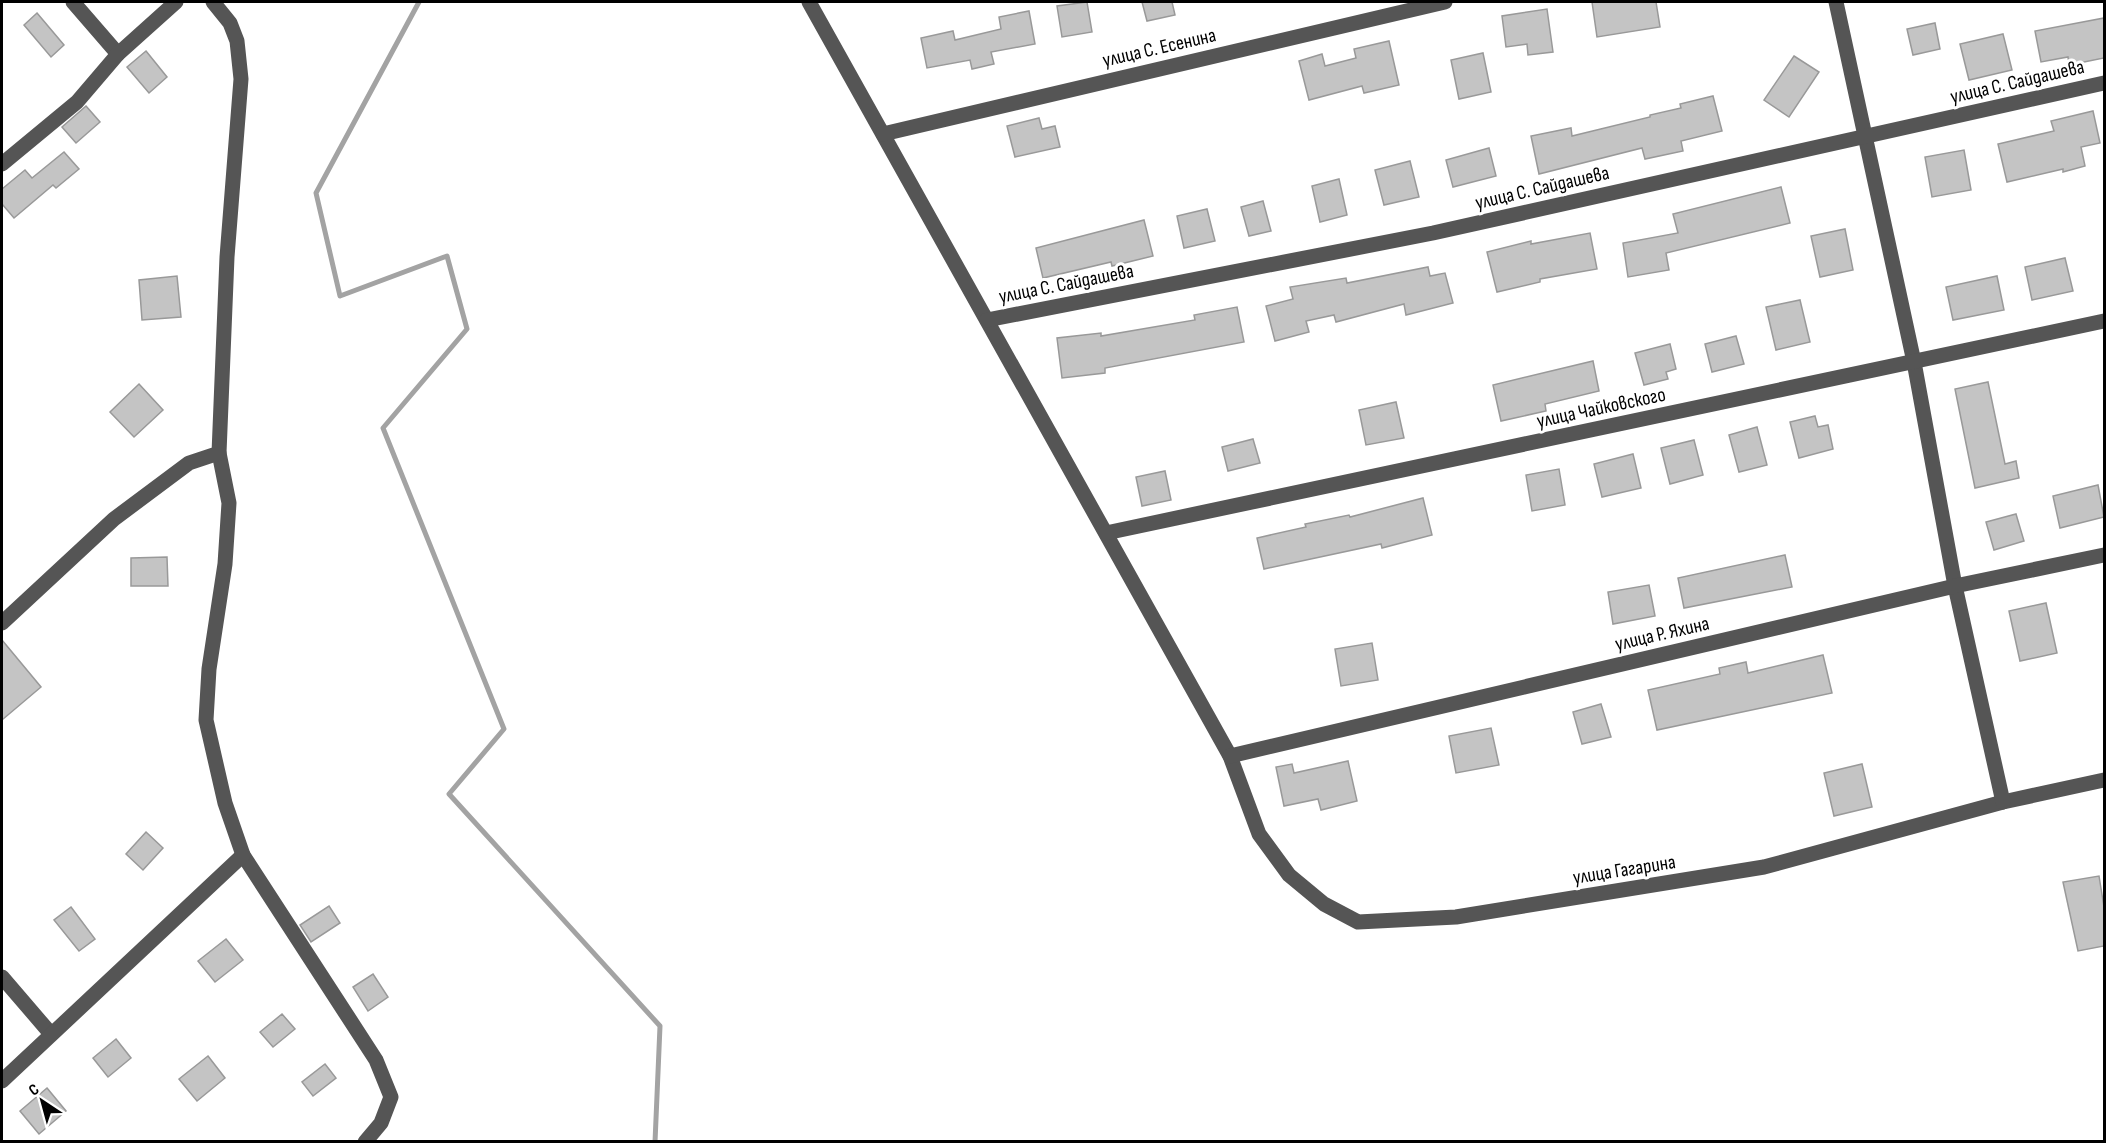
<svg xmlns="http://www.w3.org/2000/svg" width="2106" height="1143" font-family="'Sofia Sans Condensed',sans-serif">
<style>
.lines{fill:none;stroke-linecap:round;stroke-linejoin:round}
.stream{stroke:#a3a3a3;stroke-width:5}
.building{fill:#c4c4c4;stroke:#999;stroke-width:1.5}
.minor{stroke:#555;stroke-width:15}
.labels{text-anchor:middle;stroke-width:6;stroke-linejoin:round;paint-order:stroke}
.street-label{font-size:20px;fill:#000;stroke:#fff}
</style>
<rect width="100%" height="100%" fill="#fff"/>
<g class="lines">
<polyline class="stream" points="419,2 316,193 340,296 447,256 467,329 383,428 504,729 449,794 660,1026 655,1142"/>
</g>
<g class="building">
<polygon points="1087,2 1092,32 1062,37 1057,6"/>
<polygon points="1142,2 1172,2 1175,15 1147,21"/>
<polygon points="1592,2 1656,2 1660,27 1597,37"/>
<polygon points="1547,9 1553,52 1528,55 1527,44 1506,47 1502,16"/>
<polygon points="1029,11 1035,44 991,52 994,64 972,69 970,60 927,68 921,38 953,31 955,40 1001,29 999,17"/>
<polygon points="37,13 64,45 51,57 24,25"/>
<polygon points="2104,18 2104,58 2069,65 2068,57 2041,62 2035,31"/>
<polygon points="1935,23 1940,49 1913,55 1907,29"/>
<polygon points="2003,34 2012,70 1969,80 1960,44"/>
<polygon points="1389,41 1399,85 1364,93 1362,86 1309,100 1299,61 1322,54 1325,66 1356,58 1354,49"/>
<polygon points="146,51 167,77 149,93 127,67"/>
<polygon points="1483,53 1491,92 1459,99 1451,60"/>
<polygon points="1794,56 1819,72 1789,117 1764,100"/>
<polygon points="1713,96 1722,131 1681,141 1683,151 1645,159 1642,148 1539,174 1531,136 1571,128 1572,136 1650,117 1650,115 1681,108 1680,104"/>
<polygon points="86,106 100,122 76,143 62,127"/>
<polygon points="2093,111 2100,143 2081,147 2085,166 2063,172 2063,169 2007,182 1998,144 2054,131 2051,121"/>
<polygon points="1039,118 1042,129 1055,126 1060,147 1015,157 1007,126"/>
<polygon points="1489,148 1496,176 1453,187 1446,160"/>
<polygon points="1964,150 1971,190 1932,197 1925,157"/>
<polygon points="64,152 79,169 56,188 53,185 14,218 2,204 2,189 25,170 32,178"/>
<polygon points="1410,161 1419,197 1384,205 1375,170"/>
<polygon points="1339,179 1347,215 1320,222 1312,186"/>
<polygon points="1781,187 1790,223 1666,253 1669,270 1628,277 1623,243 1678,233 1673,214"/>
<polygon points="1263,201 1271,231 1249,236 1241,207"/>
<polygon points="1207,209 1215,241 1184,248 1177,216"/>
<polygon points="1144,220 1153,256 1112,266 1111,262 1043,278 1036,248"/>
<polygon points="1845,229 1853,270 1820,277 1811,236"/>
<polygon points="1590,233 1597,269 1540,279 1540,282 1497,292 1487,252 1531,241 1531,244"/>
<polygon points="2065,258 2073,291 2032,300 2025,267"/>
<polygon points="1428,267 1430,276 1445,273 1453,303 1406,315 1404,304 1336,322 1334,315 1306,321 1309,332 1275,341 1266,306 1293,299 1290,287 1346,278 1347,283"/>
<polygon points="177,276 181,317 142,320 139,280"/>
<polygon points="1997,276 2004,310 1953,320 1946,287"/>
<polygon points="1800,300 1810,342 1776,350 1766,307"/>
<polygon points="1237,307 1244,342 1105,368 1105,373 1062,378 1057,338 1101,333 1101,336 1195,320 1194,315"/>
<polygon points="1736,336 1744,364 1712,372 1705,344"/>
<polygon points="1670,344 1676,369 1666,372 1668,379 1644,385 1635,353"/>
<polygon points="1593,361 1599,391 1545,404 1546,411 1501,421 1493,385"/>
<polygon points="1988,382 2005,464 2016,461 2019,478 1975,488 1955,389"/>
<polygon points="139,384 163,410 134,437 110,412"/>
<polygon points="1396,402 1404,438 1366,445 1359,410"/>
<polygon points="1815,416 1818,427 1828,425 1833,449 1799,458 1790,422"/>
<polygon points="1757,427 1767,465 1739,472 1729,435"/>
<polygon points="1253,439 1260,463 1228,471 1222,447"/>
<polygon points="1694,440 1703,475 1670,484 1661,448"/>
<polygon points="1633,454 1641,488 1602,497 1594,464"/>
<polygon points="1559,469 1565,505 1532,511 1526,475"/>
<polygon points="1165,471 1171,500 1142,506 1136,477"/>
<polygon points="2098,485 2104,517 2060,528 2053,496"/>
<polygon points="1423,498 1432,535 1382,548 1381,544 1264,569 1257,538 1306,527 1305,524 1349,515 1350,517"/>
<polygon points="2016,514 2024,541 1994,550 1986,522"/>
<polygon points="1785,555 1792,587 1684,608 1678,578"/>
<polygon points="167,557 168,586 131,586 131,558"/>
<polygon points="1649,585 1655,616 1613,624 1608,592"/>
<polygon points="2046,603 2057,653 2020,661 2009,611"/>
<polygon points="2,640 41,687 2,720"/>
<polygon points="1372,643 1378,680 1341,686 1335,649"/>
<polygon points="1823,655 1832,693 1657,730 1648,690 1720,674 1719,668 1746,662 1748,673"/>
<polygon points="1601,704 1611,737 1582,744 1573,712"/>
<polygon points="1491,728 1499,765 1456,773 1449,736"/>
<polygon points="1348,761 1357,801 1321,810 1318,799 1284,806 1276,767 1292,764 1294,773"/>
<polygon points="1862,764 1872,807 1834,816 1824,773"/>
<polygon points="146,832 163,848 143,870 126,854"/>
<polygon points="2099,876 2104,907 2104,946 2078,951 2063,882"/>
<polygon points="329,906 340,923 311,942 300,925"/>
<polygon points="71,907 95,939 79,951 54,920"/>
<polygon points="226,939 243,960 215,982 198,961"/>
<polygon points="373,974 388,997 368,1011 353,987"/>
<polygon points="282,1014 295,1029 273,1047 260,1032"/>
<polygon points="116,1039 131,1058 108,1077 93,1058"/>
<polygon points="208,1056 225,1078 197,1101 179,1079"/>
<polygon points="325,1064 336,1078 313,1096 302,1082"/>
<polygon points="47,1088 66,1111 39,1134 20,1111"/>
</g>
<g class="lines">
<g class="minor">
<polyline points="73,2 118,54"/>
<polyline points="809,2 1230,756 1259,834 1289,875 1324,904 1358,922 1456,917 1764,867 2003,802 2104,780"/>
<polyline points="1836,2 1914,362 1955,586 2003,802"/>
<polyline points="883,134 1445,2"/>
<polyline points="2,164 77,102 118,54 176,2"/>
<polyline points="987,320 1433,233 2104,83"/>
<polyline points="219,453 229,503 225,564 209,669 206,720 225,803 243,855 376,1060 391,1097 381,1123 365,1142"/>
<polyline points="1106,533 2104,321"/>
<polyline points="2,623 114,519 189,463 219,453 227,257 241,79 237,41 230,23 213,2"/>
<polyline points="1230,756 1955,586 2104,555"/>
<polyline points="2,977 51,1034"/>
<polyline points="2,1081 243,855"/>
</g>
</g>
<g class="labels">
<g class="street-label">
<text transform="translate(1159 47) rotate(-13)" y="7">улица С. Есенина</text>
<text transform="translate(2017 81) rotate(-13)" y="7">улица С. Сайдашева</text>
<text transform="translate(1542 187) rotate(-13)" y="7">улица С. Сайдашева</text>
<text transform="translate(1066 283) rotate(-11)" y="7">улица С. Сайдашева</text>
<text transform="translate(1601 407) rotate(-12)" y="7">улица Чайковского</text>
<text transform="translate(1662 633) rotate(-13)" y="7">улица Р. Яхина</text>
<text transform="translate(1624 869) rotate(-9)" y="7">улица Гагарина</text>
</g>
</g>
<rect width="2106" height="1143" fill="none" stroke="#000000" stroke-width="6"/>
<g transform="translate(42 1101) rotate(324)" stroke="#ffffff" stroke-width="4.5" paint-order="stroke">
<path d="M0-4.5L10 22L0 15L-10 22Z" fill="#000000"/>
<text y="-9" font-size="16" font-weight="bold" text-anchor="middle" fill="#000000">С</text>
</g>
</svg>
